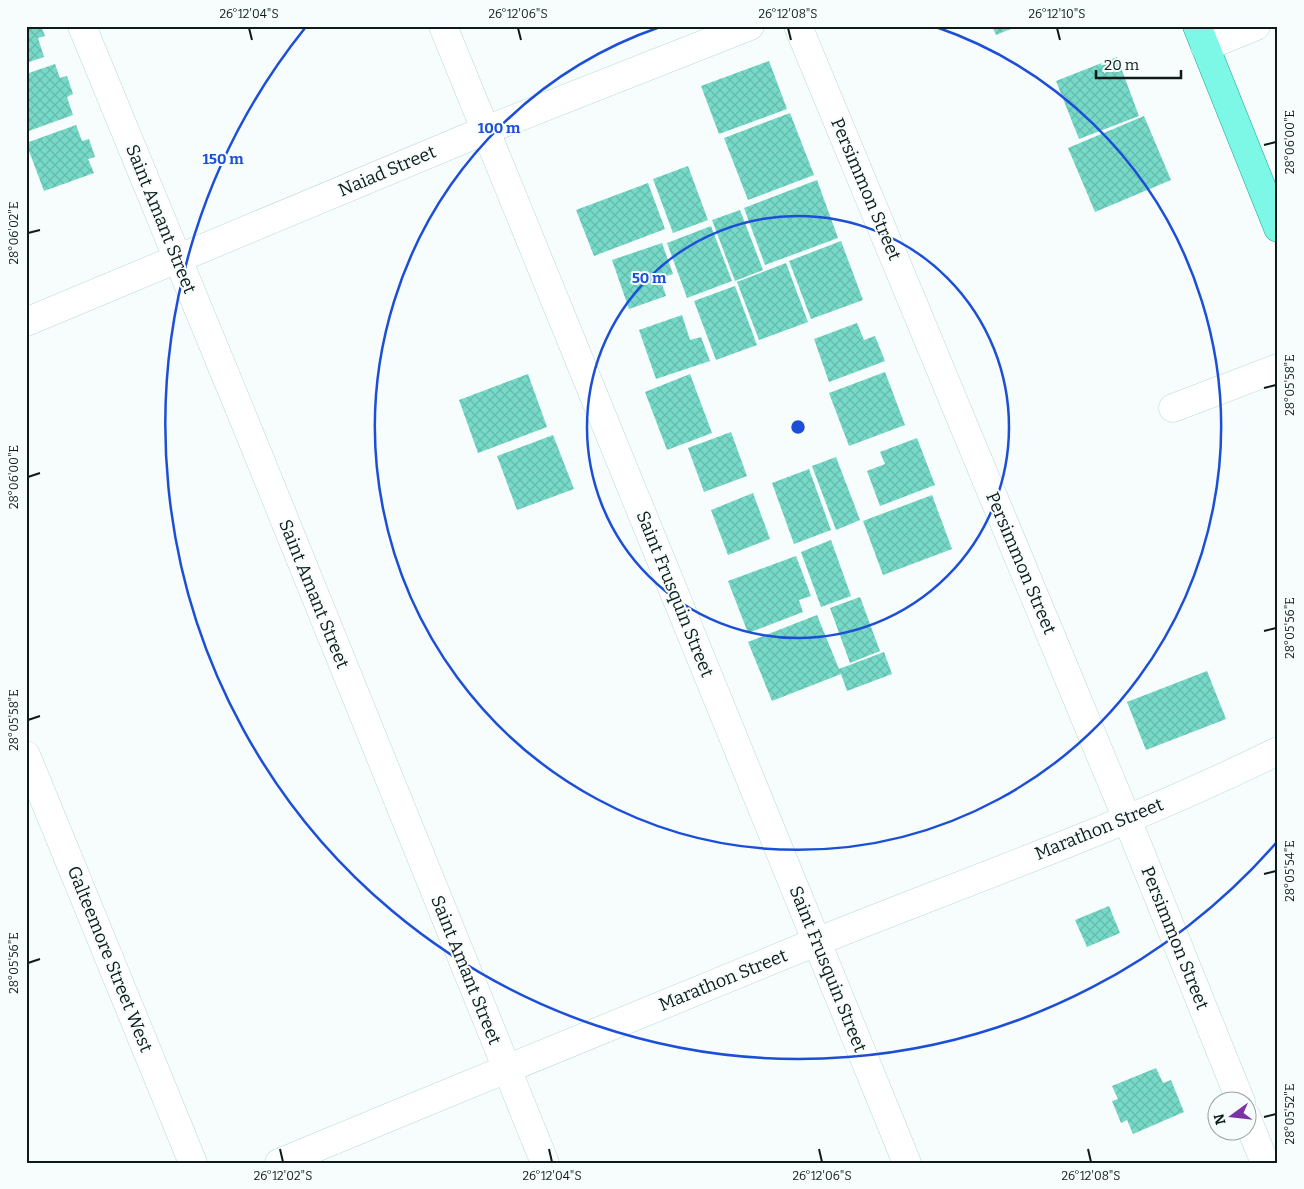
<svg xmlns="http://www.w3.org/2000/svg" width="1304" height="1189" font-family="Bitter,serif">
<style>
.building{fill:url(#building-cross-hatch)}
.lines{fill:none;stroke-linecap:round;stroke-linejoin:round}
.minor-casing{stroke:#b8dbd4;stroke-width:29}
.major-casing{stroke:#1ea794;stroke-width:29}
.minor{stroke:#fff;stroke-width:28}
.major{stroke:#7df7e6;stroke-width:28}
.ticks{fill:none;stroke:#0e1b19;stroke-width:2}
.ring{fill:none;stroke:#1d4ed8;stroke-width:2.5}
.labels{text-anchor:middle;stroke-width:4;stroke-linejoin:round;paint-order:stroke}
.street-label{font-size:18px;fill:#0e1b19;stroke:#f6fdfc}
.centre{fill:#1d4ed8;stroke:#f6fdfc;stroke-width:2.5}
.ring-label{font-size:15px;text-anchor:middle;font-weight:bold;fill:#1d4ed8;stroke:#f6fdfc;stroke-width:4;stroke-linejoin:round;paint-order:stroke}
.neatline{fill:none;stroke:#0e1b19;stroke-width:2}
.ticks-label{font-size:12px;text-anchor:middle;fill:#0e1b19}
</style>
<defs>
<pattern id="building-cross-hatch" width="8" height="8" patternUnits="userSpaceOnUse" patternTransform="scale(1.25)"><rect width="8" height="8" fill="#77dac8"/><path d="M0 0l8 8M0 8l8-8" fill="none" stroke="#66baab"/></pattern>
</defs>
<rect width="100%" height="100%" fill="#f6fdfc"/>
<g class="building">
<polygon points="26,26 41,26 45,36 38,38 44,57 26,63"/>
<polygon points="992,26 1018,26 996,35"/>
<polygon points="1117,57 1139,116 1079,139 1056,81"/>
<polygon points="769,61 787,109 719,134 701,86"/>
<polygon points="55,64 60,78 67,76 73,94 67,97 73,115 26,132 26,74"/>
<polygon points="790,113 814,175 748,200 724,138"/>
<polygon points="1144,116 1171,180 1095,212 1068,148"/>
<polygon points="76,125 82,141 89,139 95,157 88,159 94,173 44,191 26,143"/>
<polygon points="688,166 708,220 673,233 653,179"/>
<polygon points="817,180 838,238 765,265 744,208"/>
<polygon points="648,183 665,229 594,256 576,210"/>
<polygon points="740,210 763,270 735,281 712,220"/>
<polygon points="711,226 732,281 687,298 667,243"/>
<polygon points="841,241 863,300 811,319 789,261"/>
<polygon points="662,243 673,274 660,278 666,296 629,309 612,260"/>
<polygon points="786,263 808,322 759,340 737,282"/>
<polygon points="735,286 757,345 716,360 694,301"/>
<polygon points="682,315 690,340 701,337 710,361 656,379 639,330"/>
<polygon points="857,323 864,340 875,336 885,361 829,382 814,339"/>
<polygon points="885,372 905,425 849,446 829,393"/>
<polygon points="528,374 547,427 478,453 459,400"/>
<polygon points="690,374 712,433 667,450 645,392"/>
<polygon points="731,432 747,476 704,492 688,448"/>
<polygon points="553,435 574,489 517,510 497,456"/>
<polygon points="917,438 935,485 880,506 867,471 885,464 880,452"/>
<polygon points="836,457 860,520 836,530 812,466"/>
<polygon points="809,469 831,530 794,544 772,483"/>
<polygon points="753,493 770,539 728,555 711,510"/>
<polygon points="932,495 952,549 883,575 863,521"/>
<polygon points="831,540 851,596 821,607 801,552"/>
<polygon points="796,556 811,596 799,600 803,612 748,633 728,581"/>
<polygon points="860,597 880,651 850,663 830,608"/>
<polygon points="817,615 839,669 884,652 892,674 847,691 841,674 772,701 748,642"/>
<polygon points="1207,671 1226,719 1146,750 1127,702"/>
<polygon points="1109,906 1120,933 1087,947 1075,920"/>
<polygon points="1156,1068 1163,1083 1171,1080 1184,1112 1133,1134 1127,1120 1121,1123 1112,1101 1118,1099 1112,1086"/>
</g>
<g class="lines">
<defs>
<g id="minor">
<polyline points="82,26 251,437 545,1163"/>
<polyline points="443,26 907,1163"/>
<polyline points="798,26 1127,819 1241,1102"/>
<polyline points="1205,47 1256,26"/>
<polyline points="26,322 486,130 750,26"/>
<polyline points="1173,408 1278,368"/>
<polyline points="26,755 193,1163"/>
<polyline points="1246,1116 1265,1163"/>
<path d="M279,1163C458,1089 637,1014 816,942C970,880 1128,825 1278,751"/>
</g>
<polyline id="major" points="1197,26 1278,228"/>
</defs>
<use href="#minor" class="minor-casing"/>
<use href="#major" class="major-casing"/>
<use href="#minor" class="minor"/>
<use href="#major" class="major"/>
</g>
<path class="ticks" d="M249,28L252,40M518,28L521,40M788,28L791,40M1057,28L1060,40M1264,145L1276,142M28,233L40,230M1264,388L1276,385M28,477L40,473M1264,631L1276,628M28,720L40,716M1264,874L1276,871M28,963L40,959M1264,1117L1276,1114M280,1149L283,1162M549,1149L552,1162M819,1149L822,1162M1088,1149L1091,1162"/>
<g class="ring">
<circle cx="798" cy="427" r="211"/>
<path d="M936 27A423 423 0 1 1 660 27"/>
<path d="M1276 843A634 634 0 0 1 305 28"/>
</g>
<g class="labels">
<g class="street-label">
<text transform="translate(387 171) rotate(-23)" y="6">Naiad Street</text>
<text transform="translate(866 189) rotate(67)" y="6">Persimmon Street</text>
<text transform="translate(161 219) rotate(68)" y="6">Saint Amant Street</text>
<text transform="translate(1021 563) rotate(67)" y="6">Persimmon Street</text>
<text transform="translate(314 594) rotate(68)" y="6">Saint Amant Street</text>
<text transform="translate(675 594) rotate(68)" y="6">Saint Frusquin Street</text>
<text transform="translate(1099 829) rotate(-22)" y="6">Marathon Street</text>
<text transform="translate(1175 938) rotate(68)" y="6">Persimmon Street</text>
<text transform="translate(110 959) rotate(68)" y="6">Galteemore Street West</text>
<text transform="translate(828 969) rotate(68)" y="6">Saint Frusquin Street</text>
<text transform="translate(466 970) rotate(68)" y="6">Saint Amant Street</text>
<text transform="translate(723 980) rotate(-22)" y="6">Marathon Street</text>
</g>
</g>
<circle cx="798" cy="427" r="8" class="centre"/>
<g class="ring-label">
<text x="499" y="133">100 m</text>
<text x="223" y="164">150 m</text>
<text x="649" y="283">50 m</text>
</g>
<rect width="1304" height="1189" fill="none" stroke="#f6fdfc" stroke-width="55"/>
<g transform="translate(1232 1116) rotate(255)"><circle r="24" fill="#f6fdfc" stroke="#99a3a1"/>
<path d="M0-4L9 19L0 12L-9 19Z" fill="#7a33a6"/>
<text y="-8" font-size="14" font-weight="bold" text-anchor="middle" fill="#0e1b19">N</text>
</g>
<path d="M1096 70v8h85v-8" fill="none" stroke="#0e1b19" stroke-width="2.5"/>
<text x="1104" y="70" font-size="15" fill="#0e1b19" stroke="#f6fdfc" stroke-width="4" paint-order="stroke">20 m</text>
<rect x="28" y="28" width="1248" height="1134" class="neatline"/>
<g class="ticks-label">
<text x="249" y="18">26°12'04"S</text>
<text x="518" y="18">26°12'06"S</text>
<text x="788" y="18">26°12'08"S</text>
<text x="1057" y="18">26°12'10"S</text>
<text transform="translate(1290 142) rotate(-90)" y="4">28°06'00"E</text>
<text transform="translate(14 233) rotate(-90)" y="4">28°06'02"E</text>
<text transform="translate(1290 385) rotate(-90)" y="4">28°05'58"E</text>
<text transform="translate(14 477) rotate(-90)" y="4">28°06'00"E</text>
<text transform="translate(1290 628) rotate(-90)" y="4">28°05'56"E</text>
<text transform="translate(14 720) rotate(-90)" y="4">28°05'58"E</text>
<text transform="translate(1290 871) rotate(-90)" y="4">28°05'54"E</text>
<text transform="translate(14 963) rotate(-90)" y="4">28°05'56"E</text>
<text transform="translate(1290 1114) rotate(-90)" y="4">28°05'52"E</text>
<text x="283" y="1180">26°12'02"S</text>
<text x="552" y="1180">26°12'04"S</text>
<text x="822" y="1180">26°12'06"S</text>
<text x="1091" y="1180">26°12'08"S</text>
</g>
</svg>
